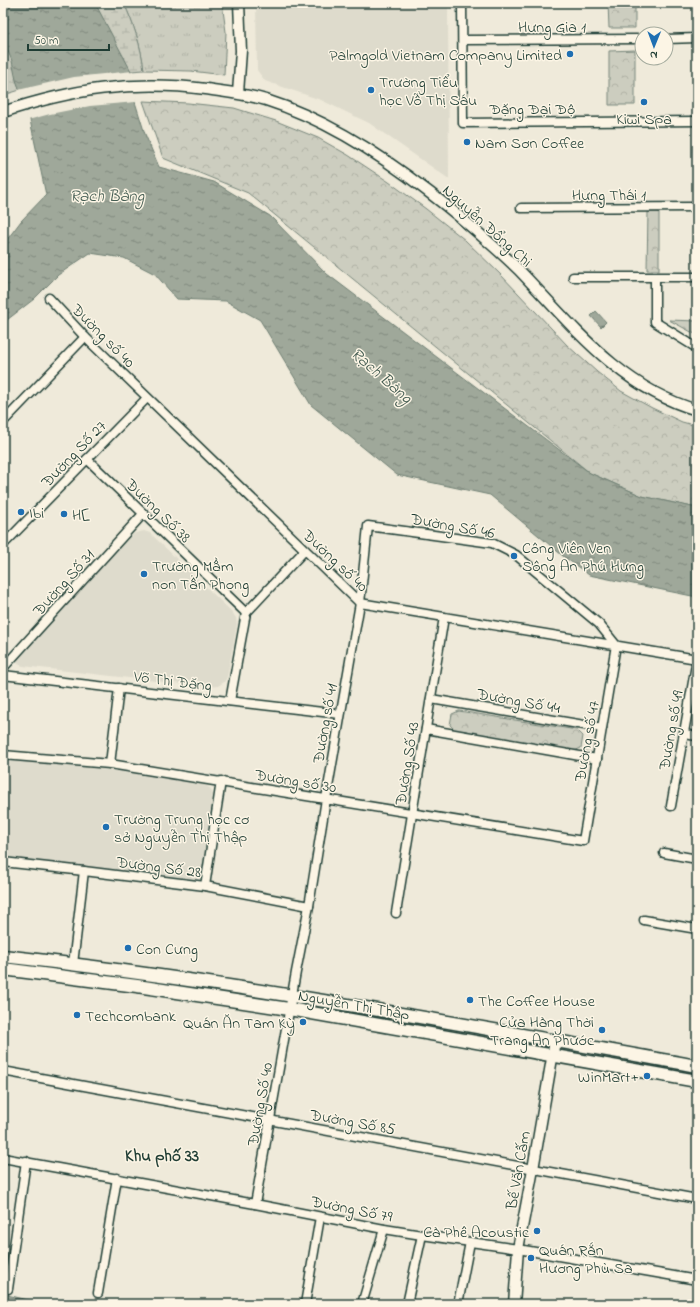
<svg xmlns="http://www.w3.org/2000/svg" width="700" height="1307" font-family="'Indie Flower',sans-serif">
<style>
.built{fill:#dedbcc}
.grass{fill:url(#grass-tufts);stroke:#76857a}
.forest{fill:url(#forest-crowns);stroke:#76857a}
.wetland{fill:url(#wetland-marsh);stroke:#76857a}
.water{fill:url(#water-ripples);stroke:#6c7d71}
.pier{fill:#efeada}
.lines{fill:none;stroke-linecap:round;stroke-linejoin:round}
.minor-casing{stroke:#1f3d34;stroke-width:11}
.tertiary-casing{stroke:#1f3d34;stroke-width:13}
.secondary-casing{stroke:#1f3d34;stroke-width:15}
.minor{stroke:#fcf5e5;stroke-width:8}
.tertiary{stroke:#fcf5e5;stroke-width:10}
.secondary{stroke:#fcf5e5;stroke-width:12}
.poi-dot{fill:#1f6fb2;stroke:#fcf5e5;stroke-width:1.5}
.labels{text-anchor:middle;stroke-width:3;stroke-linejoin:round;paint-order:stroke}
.street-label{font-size:16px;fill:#1f3d34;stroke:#fcf5e5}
.poi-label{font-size:16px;fill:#1f3d34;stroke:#fcf5e5;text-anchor:start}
.water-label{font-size:17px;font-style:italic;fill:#455d53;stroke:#fcf5e5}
.neighbourhood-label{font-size:17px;font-weight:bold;fill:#1f3d34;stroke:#fcf5e5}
</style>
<defs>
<pattern id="grass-tufts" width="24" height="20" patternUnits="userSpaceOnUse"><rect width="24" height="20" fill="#cccdbf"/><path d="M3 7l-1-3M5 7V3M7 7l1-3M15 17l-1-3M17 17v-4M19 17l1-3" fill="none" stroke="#afb1a5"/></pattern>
<pattern id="forest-crowns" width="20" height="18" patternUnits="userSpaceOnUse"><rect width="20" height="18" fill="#cccdbf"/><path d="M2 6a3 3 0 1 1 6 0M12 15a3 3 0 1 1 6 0" fill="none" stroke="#afb1a5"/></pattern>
<pattern id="wetland-marsh" width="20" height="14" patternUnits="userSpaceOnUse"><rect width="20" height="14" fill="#cccdbf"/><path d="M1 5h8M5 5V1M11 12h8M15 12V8" fill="none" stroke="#afb1a5"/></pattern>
<pattern id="water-ripples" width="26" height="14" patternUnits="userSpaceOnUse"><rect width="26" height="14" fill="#9fa89a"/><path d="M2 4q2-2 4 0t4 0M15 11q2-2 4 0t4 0" fill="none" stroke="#818a7e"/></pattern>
</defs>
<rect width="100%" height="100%" fill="#efeada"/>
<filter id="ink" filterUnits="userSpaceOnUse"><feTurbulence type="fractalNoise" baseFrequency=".025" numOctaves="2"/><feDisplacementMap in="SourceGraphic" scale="8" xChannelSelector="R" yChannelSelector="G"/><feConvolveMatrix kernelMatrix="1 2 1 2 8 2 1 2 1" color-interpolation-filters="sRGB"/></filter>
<g filter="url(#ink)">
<g class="built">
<polygon points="256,3 448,3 449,179 369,123 321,100 265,81 257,70"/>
<polygon points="144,531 150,533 232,612 236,618 237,625 227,678 224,682 218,686 209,687 23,666 18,664 17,658 20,653 130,537 135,533"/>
<polygon points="3,759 111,770 204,785 210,788 213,795 202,873 199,879 193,880 3,858"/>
</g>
<path class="grass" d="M124,3H222L226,32L224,75L191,71L144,70C141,45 134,26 124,3Z"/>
<g class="forest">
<polygon points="608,3 635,3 635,28 609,28"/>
<polygon points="635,50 635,105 609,105 609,51"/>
<polygon points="143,101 188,103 234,108 276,121 318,138 348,155 389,182 426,209 465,240 501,275 567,345 597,372 621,391 652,408 682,422 697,426 697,508 642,496 590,473 248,193 163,158"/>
<polygon points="648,212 659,212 659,270 647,270"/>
<polygon points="669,320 697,321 697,335"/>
<polygon points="459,711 577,730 583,736 581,748 574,751 456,731 450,725 452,714"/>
</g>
<g class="wetland">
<path d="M50,3H124C134,26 141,45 144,70L131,71Z"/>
<polygon points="3,13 20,90 7,94 3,78"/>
</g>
<g class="water">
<polygon points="3,3 95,3 131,71 135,102 145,134 159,167 214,182 270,216 327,274 590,473 642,496 697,508 697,597 589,575 563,556 490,495 397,475 311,405 260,320 226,301 177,299 155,274 124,258 90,253 58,275 34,299 3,323 3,245 21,221 46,195 30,120 16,80 12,61 3,39"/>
<polygon points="596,311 606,322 601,327 591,316"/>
<polygon points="3,1294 45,1304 3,1304"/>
</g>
<polygon class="pier" points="133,71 136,102 90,106 50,114 28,120 18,90 74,77"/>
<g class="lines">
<defs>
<g id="minor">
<polyline points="462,3 463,123 697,121"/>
<polyline points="666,39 697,38"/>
<polyline points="463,40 642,39"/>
<polyline points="521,208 697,207"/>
<polyline points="573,277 697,277"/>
<polyline points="655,277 655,322 697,348"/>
<polyline points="49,298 85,337 360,603 697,659"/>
<polyline points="3,422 85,337"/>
<polyline points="87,459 246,613"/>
<polyline points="3,545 147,398"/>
<polyline points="3,668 143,514"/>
<polyline points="3,675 340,714"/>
<polyline points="431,699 602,728"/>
<polyline points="230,701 246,613 305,550"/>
<polyline points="426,729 597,759"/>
<polyline points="684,734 697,736"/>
<polyline points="3,755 110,764 583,841 616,645 599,624 516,555 492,543 368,526 360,603 326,799 309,906 296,972 255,1204"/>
<polyline points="110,764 119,688"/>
<polyline points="671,806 697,659"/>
<polyline points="664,853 697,859"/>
<polyline points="3,862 84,871 205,886 309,906"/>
<polyline points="205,886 221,781"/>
<polyline points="396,913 444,617"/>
<polyline points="644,920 697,929"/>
<polyline points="73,964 84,871"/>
<polyline points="3,1071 697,1199"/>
<polyline points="3,1158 255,1204 384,1229 422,1235 518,1249 697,1280"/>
<polyline points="8,1289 26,1161"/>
<polyline points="98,1293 117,1178"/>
<polyline points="305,1304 320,1217"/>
<polyline points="362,1304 384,1229"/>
<polyline points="407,1304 422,1235"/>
<polyline points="458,1304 470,1242"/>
</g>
<g id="tertiary">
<polyline points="238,93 241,51 239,3"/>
<path d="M3,112C72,89 133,80 206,89C226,92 246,94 266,100C326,119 380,154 430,193C451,209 472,227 492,245C501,253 510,261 519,270C572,325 620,388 697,410"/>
<polyline points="514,1304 518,1249 533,1169 555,1041"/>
</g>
<g id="secondary">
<path d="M3,956C236,982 466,1025 697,1066"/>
<polyline points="3,969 137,986 289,1009 697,1081"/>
</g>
</defs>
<use href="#minor" class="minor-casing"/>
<use href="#tertiary" class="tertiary-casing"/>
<use href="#secondary" class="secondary-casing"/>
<use href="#minor" class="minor"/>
<use href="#tertiary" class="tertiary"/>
<use href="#secondary" class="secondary"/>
</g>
</g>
<g class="poi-dot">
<circle cx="570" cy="54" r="4"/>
<circle cx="371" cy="90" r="4"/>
<circle cx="644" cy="102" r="4"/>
<circle cx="467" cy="142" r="4"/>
<circle cx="21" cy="512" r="4"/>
<circle cx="64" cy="514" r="4"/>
<circle cx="514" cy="556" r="4"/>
<circle cx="144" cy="574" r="4"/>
<circle cx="106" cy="827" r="4"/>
<circle cx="128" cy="948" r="4"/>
<circle cx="470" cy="1000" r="4"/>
<circle cx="77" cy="1015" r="4"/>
<circle cx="303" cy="1022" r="4"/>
<circle cx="602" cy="1030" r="4"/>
<circle cx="647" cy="1076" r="4"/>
<circle cx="537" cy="1231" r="4"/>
<circle cx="531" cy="1258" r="4"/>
</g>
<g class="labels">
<g class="street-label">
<text x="552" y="32">Hưng Gia 1</text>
<text x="532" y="114">Đặng Đại Độ</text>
<text x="609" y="200">Hưng Thái 1</text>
<text transform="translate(488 225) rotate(42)" y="6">Nguyễn Đổng Chi</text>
<text transform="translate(104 335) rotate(45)" y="6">Đường số 40</text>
<text transform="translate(73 453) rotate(-46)" y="6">Đường Số 27</text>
<text transform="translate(159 510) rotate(44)" y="6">Đường Số 38</text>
<text transform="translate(453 525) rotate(10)" y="6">Đường Số 46</text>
<text transform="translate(336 560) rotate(43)" y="6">Đường số 40</text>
<text transform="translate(63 582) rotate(-48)" y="6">Đường Số 31</text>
<text transform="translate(173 680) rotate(7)" y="6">Võ Thị Đặng</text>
<text transform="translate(519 700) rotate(10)" y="6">Đường Số 44</text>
<text transform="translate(324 723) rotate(-80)" y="6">Đường số 41</text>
<text transform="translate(670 730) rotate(-80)" y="6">Đường số 49</text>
<text transform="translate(586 741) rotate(-80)" y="6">Đường số 47</text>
<text transform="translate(406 763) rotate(-81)" y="6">Đường Số 43</text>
<text transform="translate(296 780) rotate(9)" y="6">Đường số 30</text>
<text transform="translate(159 866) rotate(7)" y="6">Đường Số 28</text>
<text transform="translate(354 1004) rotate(10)" y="6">Nguyễn Thị Thập</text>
<text transform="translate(259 1104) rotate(-80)" y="6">Đường Số 40</text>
<text transform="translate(353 1121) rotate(10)" y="6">Đường Số 85</text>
<text transform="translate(517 1170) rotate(-80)" y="6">Bế Văn Cấm</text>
<text transform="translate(352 1208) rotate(11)" y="6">Đường Số 79</text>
</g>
<g class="poi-label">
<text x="562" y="60" text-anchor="end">Palmgold Vietnam Company Limited</text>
<text x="379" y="87">Trường Tiểu<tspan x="379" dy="18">học Vỗ Thị Sáu</tspan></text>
<text x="644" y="124" text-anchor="middle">Kiwi Spa</text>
<text x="475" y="148">Nam Sơn Coffee</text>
<text x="29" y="518">Ibi</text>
<text x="72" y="520">H[</text>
<text x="522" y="553">Công Viên Ven<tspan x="522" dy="18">Sông An Phú Hưng</tspan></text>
<text x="152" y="571">Trường Mầm<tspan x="152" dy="18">non Tân Phong</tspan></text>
<text x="114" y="824">Trường Trung học cơ<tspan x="114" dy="18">sở Nguyễn Thị Thập</tspan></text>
<text x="136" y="954">Con Cưng</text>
<text x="478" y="1006">The Coffee House</text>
<text x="85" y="1021">Techcombank</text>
<text x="594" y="1027" text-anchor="end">Cửa Hàng Thời<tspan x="594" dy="18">Trang An Phước</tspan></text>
<text x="295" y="1028" text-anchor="end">Quán Ăn Tam Kỳ</text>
<text x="639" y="1082" text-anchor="end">WinMart+</text>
<text x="529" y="1237" text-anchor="end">Cà Phê Acoustic</text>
<text x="539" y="1255">Quán Rắn<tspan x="539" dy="18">Hương Phù Sa</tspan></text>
</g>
<g class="water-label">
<text x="107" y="201">Rạch Bàng</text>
<text transform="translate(382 375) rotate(41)" y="6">Rạch Bàng</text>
</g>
<g class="neighbourhood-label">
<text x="162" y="1161">Khu phố 33</text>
</g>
</g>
<rect width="700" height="1307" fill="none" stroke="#fcf5e5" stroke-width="16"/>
<rect x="8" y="8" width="684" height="1291" fill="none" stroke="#1f3d34" stroke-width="1.5" filter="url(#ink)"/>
<g transform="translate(654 46) rotate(181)"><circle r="19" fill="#fcf5e5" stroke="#a4ab9e"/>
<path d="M0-3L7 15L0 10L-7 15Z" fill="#1f6fb2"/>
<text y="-6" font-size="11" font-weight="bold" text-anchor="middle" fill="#1f3d34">N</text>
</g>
<path d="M28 44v6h81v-6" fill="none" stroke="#1f3d34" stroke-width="2"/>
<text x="34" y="44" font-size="12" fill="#1f3d34" stroke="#fcf5e5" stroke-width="3" paint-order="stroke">50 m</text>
</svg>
